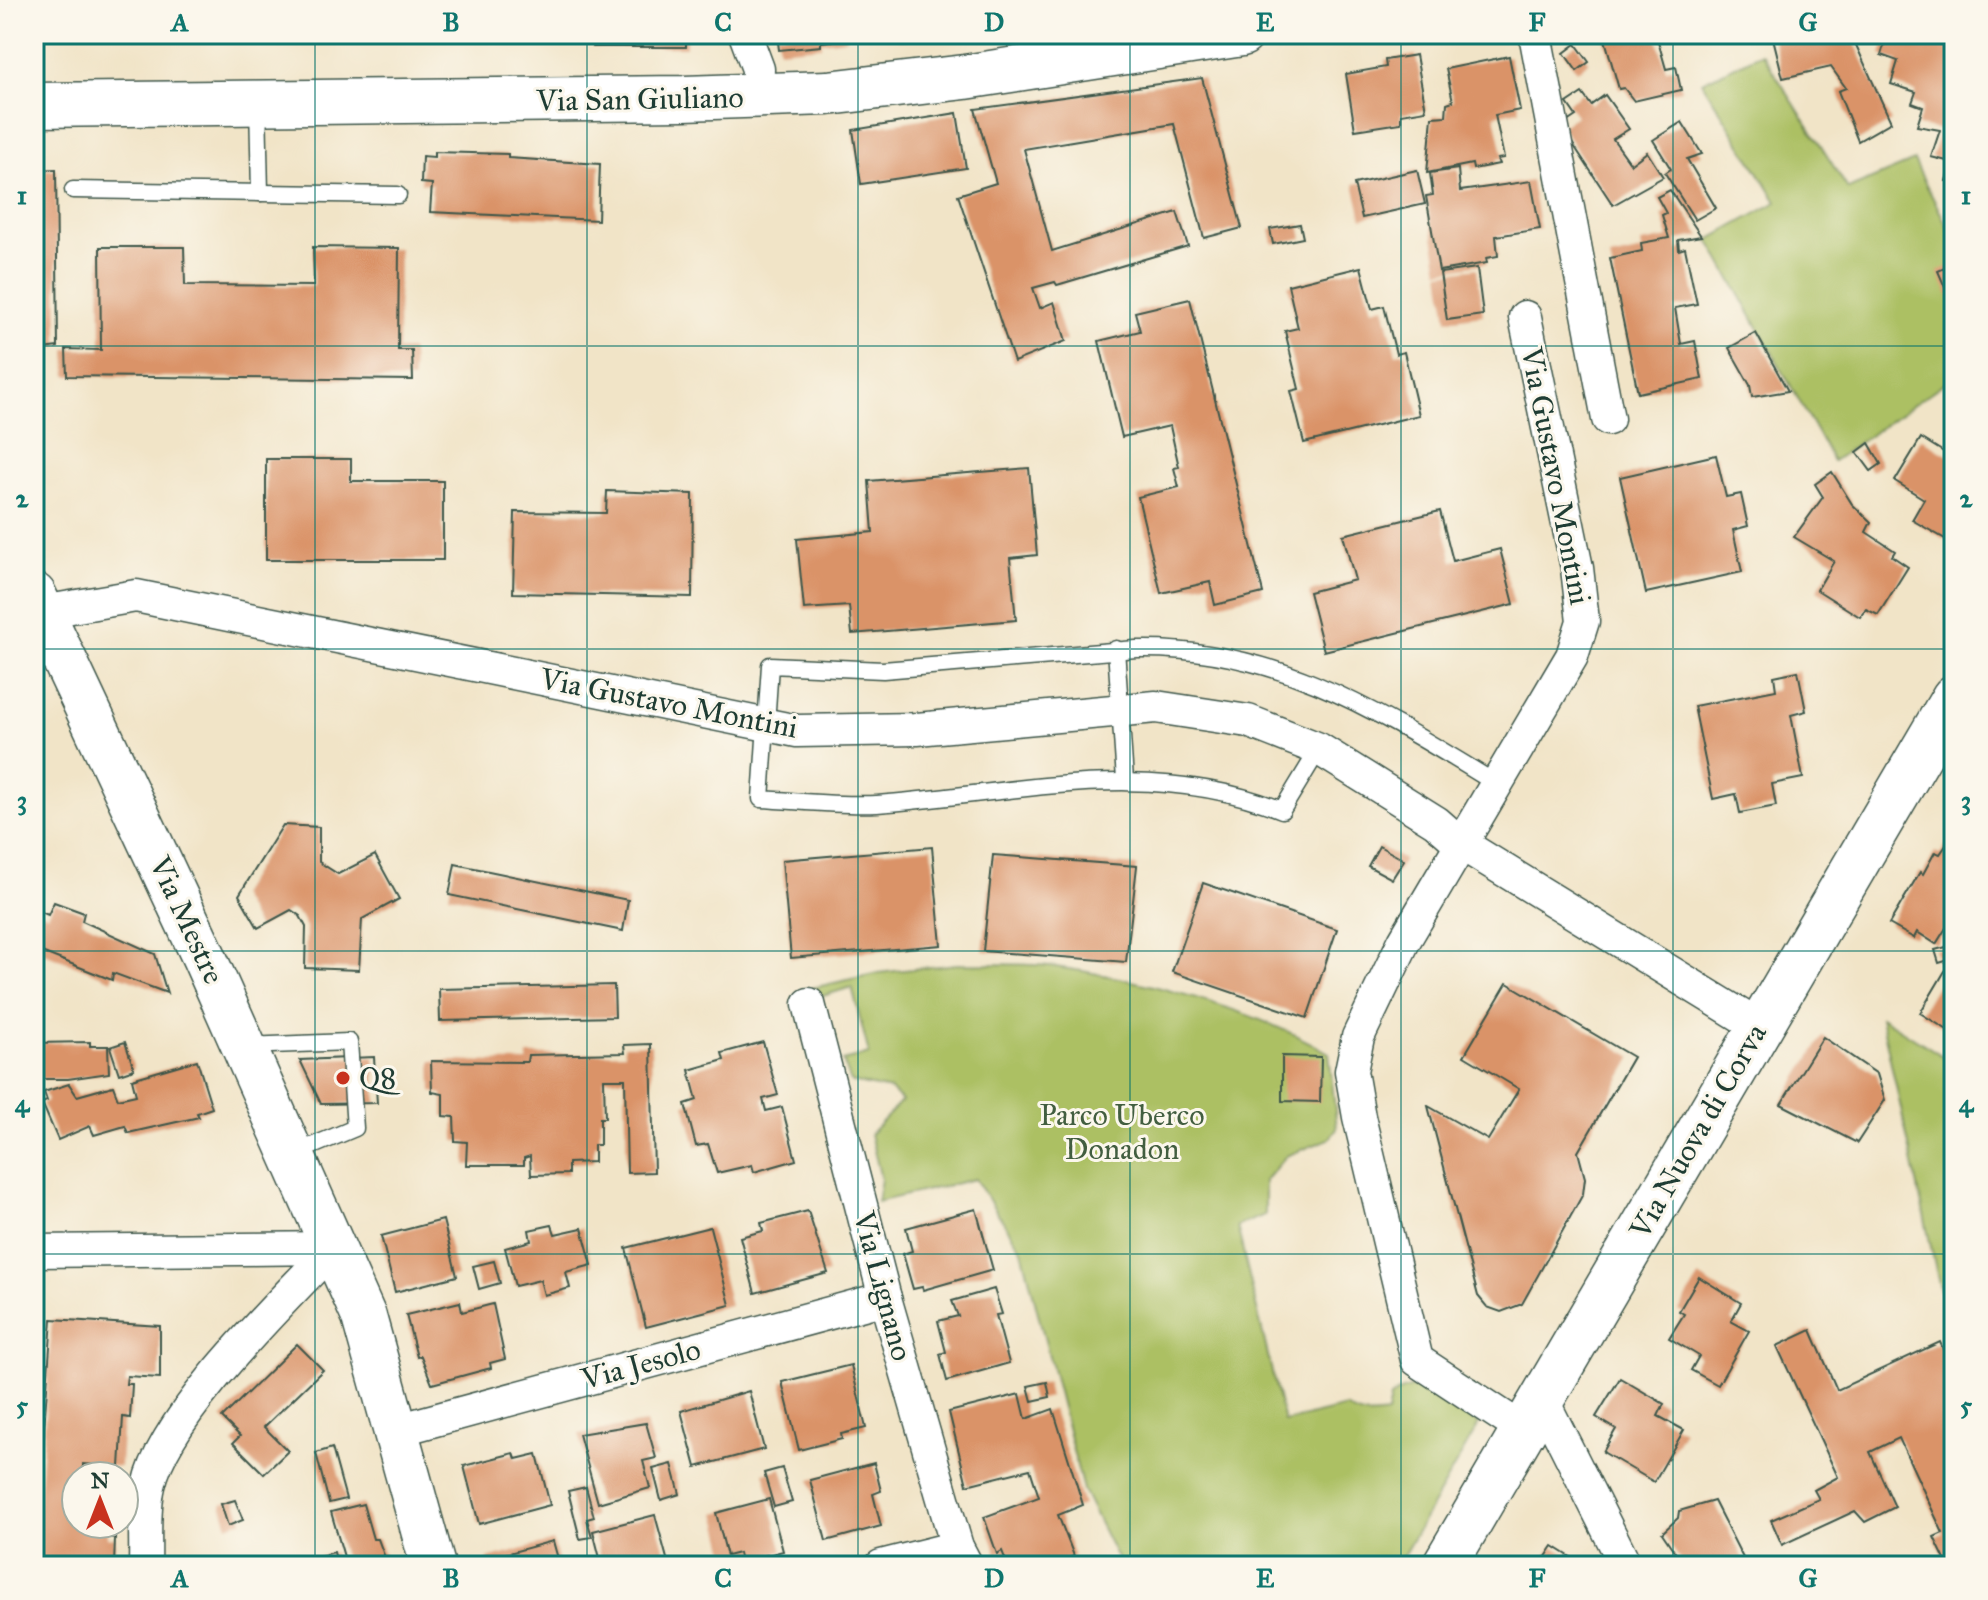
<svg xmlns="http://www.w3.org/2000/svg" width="1988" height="1600" font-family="'IM FELL Great Primer',serif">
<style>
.green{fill:#acc064;stroke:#667e4c;stroke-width:2}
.building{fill:#da9367}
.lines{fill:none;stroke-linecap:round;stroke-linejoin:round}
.lane-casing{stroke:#3e564a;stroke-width:19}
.street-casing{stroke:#3e564a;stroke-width:35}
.secondary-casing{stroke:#3e564a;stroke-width:47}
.lane{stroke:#fff;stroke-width:16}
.street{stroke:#fff;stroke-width:32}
.secondary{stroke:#fff;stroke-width:44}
.grid{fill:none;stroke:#0f766e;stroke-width:2;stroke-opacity:0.55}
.poi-dot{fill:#c8321e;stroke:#fbf7ec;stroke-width:3}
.labels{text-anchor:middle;stroke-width:6;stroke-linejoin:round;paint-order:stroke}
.street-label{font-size:30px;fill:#1f3d34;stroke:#fbf7ec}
.poi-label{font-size:30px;fill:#1f3d34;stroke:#fbf7ec;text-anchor:start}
.park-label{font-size:30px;fill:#425e40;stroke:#fbf7ec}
.neatline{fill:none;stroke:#0f766e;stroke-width:3}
.grid-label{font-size:26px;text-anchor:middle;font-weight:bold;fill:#0f766e}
</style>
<rect width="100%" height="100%" fill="#fbf7ec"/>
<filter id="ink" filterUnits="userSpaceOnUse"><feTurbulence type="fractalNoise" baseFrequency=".0125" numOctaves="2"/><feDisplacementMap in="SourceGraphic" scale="16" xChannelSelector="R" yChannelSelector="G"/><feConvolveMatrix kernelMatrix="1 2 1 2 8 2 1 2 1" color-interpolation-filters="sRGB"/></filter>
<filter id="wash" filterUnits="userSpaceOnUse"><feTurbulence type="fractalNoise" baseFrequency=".006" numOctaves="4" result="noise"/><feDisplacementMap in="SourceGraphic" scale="32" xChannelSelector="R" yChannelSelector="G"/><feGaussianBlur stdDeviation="1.8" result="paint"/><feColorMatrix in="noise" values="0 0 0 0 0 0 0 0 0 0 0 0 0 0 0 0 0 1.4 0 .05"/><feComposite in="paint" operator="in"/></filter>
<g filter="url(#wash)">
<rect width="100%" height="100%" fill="#f1e4c7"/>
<g class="green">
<polygon points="1762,53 1848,189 1914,161 1954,239 1954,376 1833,461 1709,240 1777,202 1702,82"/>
<path d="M957,964C988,965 1019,963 1049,966C1135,977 1255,1009 1329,1053L1337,1129L1329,1139L1286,1156L1265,1180V1215L1237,1226L1284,1422L1346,1407C1361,1418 1370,1416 1387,1414L1390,1398C1423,1370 1453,1401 1479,1424L1397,1566H1121L1083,1490L1022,1250L975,1179L877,1202L881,1179L870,1134L902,1101L891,1090L851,1082L843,1061L869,1054L852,987L816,998L812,988L878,973Z"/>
<polygon points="1881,1017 1954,1063 1954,1325 1941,1293"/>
</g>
<g id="blocks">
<g class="building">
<rect x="593" y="34" width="93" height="13"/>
<polygon points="777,34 845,34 846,39 821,42 821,46 779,50"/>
<polygon points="898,34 931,34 931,36 899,40"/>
<polygon points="1613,34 1656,34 1666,69 1676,67 1681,90 1634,101 1624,88 1619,89 1604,36"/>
<polygon points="1772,34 1851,34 1891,122 1858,141 1838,91 1846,88 1831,67 1783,78"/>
<polygon points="1873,34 1954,34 1954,183 1946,181 1951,162 1931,157 1940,130 1917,126 1923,107 1912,103 1916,92 1891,84 1898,61 1881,55 1885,42 1872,37"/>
<polygon points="1576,44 1589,62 1577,71 1564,53"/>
<polygon points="1416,55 1426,110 1401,114 1401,123 1355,130 1346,74 1386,67 1385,60"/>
<polygon points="1509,56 1520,110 1495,115 1504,158 1497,159 1499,164 1473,169 1472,164 1427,173 1432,117 1446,116 1447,103 1453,101 1446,69"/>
<polygon points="1202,78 1242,228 1204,238 1174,124 1024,149 1052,251 1177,212 1188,246 1057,285 1055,282 1033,288 1040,308 1054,302 1066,341 1014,362 958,195 996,183 975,109"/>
<polygon points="1582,93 1591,105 1605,95 1629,129 1613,139 1631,164 1647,152 1663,177 1613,205 1561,126 1576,116 1567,103"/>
<polygon points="957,113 966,168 861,184 853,130"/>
<polygon points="1682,122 1702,154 1687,159 1716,208 1695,220 1665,173 1671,169 1653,140"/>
<polygon points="434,152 508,154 508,158 600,164 598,220 430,212 432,184 421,183 422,156 434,157"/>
<polygon points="56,169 58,347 34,350 34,170"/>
<polygon points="1458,169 1460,191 1531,181 1540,229 1496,236 1498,256 1486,258 1487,263 1439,271 1426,196 1433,195 1430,173"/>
<polygon points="1417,170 1425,204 1362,218 1354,184"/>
<polygon points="1670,190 1701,236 1678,240 1679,250 1685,248 1697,304 1675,308 1681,344 1695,341 1702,379 1638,393 1610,258 1642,251 1641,243 1669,238 1662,215 1666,213 1657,197"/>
<polygon points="1300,224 1303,238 1273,244 1270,229"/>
<polygon points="100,247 184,247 185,285 314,286 313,247 399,248 398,350 412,350 413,380 67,376 66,349 101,350"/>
<polygon points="1951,265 1954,272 1951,301 1938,271"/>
<polygon points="1361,267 1372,309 1384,306 1396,354 1404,352 1419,415 1304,443 1291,391 1299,389 1285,331 1298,328 1288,285"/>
<polygon points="1477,268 1483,315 1447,320 1440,273"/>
<polygon points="1190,299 1263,593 1215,605 1210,582 1161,593 1138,497 1179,487 1174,468 1179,467 1170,426 1122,437 1099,341 1140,331 1135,312"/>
<polygon points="1756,333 1788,391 1752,397 1750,385 1729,348"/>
<polygon points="1921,438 1950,456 1954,450 1954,544 1912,520 1924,499 1895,481"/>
<polygon points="1869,443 1881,464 1871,471 1857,452"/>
<polygon points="1716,455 1726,497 1741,494 1748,526 1733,530 1742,572 1646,593 1620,477"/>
<polygon points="266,459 351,459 351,481 443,481 443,560 266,560"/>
<polygon points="1029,468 1037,555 1010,558 1016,620 852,634 849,606 804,609 797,539 873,532 869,481"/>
<polygon points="1832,472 1852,504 1871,522 1866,532 1895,551 1892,556 1908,567 1878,615 1866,609 1860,617 1817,590 1834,561 1794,537 1823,497 1815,484"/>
<polygon points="607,491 693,494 692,597 513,593 515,512 606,513"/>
<polygon points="1440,511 1453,561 1500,549 1514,604 1324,651 1309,592 1355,580 1343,535"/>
<polygon points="1798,671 1806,711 1791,715 1803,778 1772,784 1776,806 1740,813 1736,794 1713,799 1694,706 1776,690 1774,676"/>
<polygon points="283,825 319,827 319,862 338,874 375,855 399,899 362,919 359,970 305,968 306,927 300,916 291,910 258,928 239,895"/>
<polygon points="1947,844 1954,848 1954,926 1949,923 1936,944 1917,932 1914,938 1889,924 1920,872 1923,874 1935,852 1940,854"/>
<polygon points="1379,846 1404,860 1392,879 1368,866"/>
<polygon points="932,847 941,945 791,958 782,860"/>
<polygon points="993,855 1137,866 1126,962 983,951"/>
<polygon points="455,864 628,900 623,931 449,895"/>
<polygon points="1203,883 1337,929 1307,1018 1172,972"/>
<polygon points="54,902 84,913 82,921 155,954 167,993 113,973 112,980 34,949 34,909 48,915"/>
<polygon points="1946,947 1949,960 1939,963 1935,950"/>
<polygon points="1945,971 1954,977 1954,1034 1920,1013"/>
<polygon points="1507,983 1633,1057 1578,1152 1585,1178 1583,1194 1522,1304 1501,1312 1487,1307 1478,1296 1428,1106 1488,1140 1519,1089 1464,1056"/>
<polygon points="614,985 615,1017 440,1021 439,989"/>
<polygon points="1823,1037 1877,1074 1885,1100 1857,1143 1781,1104"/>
<polygon points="90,1042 90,1046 108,1046 109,1073 68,1079 34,1079 34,1043"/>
<polygon points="125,1042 134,1069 119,1074 110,1047"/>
<polygon points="763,1042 778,1095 763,1099 766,1111 782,1107 796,1160 754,1172 752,1165 717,1173 708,1144 696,1146 685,1104 697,1100 689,1070 724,1060 722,1053"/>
<polygon points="651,1044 654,1172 627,1173 625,1079 604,1079 605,1118 600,1118 600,1145 594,1145 594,1162 568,1163 568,1174 531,1175 530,1156 524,1158 524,1165 466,1165 467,1142 455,1141 454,1117 443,1116 443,1094 432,1092 431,1061 527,1062 528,1055 625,1053 624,1045"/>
<polygon points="1282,1056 1321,1057 1320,1102 1282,1101"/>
<polygon points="374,1057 377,1103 321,1104 300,1060"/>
<polygon points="197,1060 212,1108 197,1113 199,1117 128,1133 125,1126 94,1135 90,1126 58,1140 42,1103 47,1101 44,1092 69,1084 77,1096 113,1086 118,1099 136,1095 132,1079"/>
<polygon points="976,1209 993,1270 923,1290 922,1287 913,1289 903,1254 912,1251 906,1228"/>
<polygon points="808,1211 828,1273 755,1293 740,1237 763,1231 761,1223"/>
<polygon points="443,1220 457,1276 395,1292 381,1236"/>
<polygon points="552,1225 555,1234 582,1228 592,1265 566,1272 570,1288 544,1295 540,1280 515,1286 505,1248 531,1241 529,1230"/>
<polygon points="710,1227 730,1305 646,1327 626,1248"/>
<polygon points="494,1261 500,1283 479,1289 473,1266"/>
<polygon points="1699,1277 1741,1303 1731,1321 1749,1331 1718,1385 1691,1370 1699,1356 1669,1338 1684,1314 1679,1311"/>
<polygon points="994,1289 1002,1314 996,1315 1009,1363 947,1381 940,1354 946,1352 938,1321 958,1316 952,1301"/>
<polygon points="460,1302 462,1312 493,1304 505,1359 490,1363 491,1368 432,1384 421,1356 417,1357 406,1315"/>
<polygon points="52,1319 160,1326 160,1378 127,1376 126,1384 132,1384 130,1418 123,1417 120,1467 83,1464 83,1476 76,1476 76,1524 108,1524 107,1537 115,1538 114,1566 34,1566"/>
<polygon points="1811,1330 1837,1390 1940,1342 1954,1373 1954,1566 1948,1566 1934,1537 1943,1533 1899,1438 1870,1452 1895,1507 1865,1522 1855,1511 1782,1545 1771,1520 1819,1499 1814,1490 1838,1477 1777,1346"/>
<polygon points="297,1344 323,1370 264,1427 288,1451 264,1474 233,1443 240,1436 222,1418"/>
<polygon points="851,1365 866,1428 841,1434 842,1439 799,1450 782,1382"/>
<polygon points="1620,1378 1664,1404 1658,1416 1684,1430 1654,1482 1603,1452 1616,1429 1596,1417"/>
<polygon points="1047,1382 1050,1397 1032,1401 1028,1386"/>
<polygon points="749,1391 764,1449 696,1467 681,1411"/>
<polygon points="1020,1394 1026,1419 1053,1409 1083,1505 1058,1515 1074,1556 1049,1566 1008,1566 1002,1551 997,1554 984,1517 1039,1497 1030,1469 967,1485 949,1412"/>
<polygon points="646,1423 656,1458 643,1461 650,1488 598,1503 579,1434"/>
<polygon points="332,1448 346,1499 329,1503 316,1453"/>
<polygon points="514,1453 516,1459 537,1454 550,1505 479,1524 464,1466"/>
<polygon points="874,1463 881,1491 873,1494 881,1526 826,1541 810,1480"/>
<polygon points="672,1464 680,1494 661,1500 653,1469"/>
<polygon points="782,1468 792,1502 774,1507 764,1473"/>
<polygon points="586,1487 594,1517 587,1519 592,1537 580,1539 568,1491"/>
<polygon points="769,1499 783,1551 741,1562 739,1553 727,1556 716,1513"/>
<polygon points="235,1500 243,1520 228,1526 221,1504"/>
<polygon points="1714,1501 1747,1566 1679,1566 1681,1561 1662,1533 1678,1518 1679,1511"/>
<polygon points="363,1504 373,1539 378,1539 388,1566 287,1566 334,1552 336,1560 344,1557 331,1512"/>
<polygon points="655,1515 669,1566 602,1566 593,1531"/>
<polygon points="553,1541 560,1566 489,1566 487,1559"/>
<polygon points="1553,1546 1585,1566 1540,1566"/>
</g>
</g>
</g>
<g filter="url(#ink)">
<use href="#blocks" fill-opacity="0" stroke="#3e564a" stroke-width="2"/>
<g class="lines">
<defs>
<g id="lane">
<polyline points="258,103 260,193"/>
<polyline points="73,190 398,195"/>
<polyline points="1116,649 1125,780"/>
<path d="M1319,749L1282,810C1148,757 1015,794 877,804C839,806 800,801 761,799L770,665L883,670L1136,649C1278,646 1380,713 1497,784"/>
<polyline points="245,1046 349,1042 355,1128 293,1154"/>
</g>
<g id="street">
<polyline points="745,34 758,69 757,97"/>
<polyline points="1535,34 1608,419"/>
<polyline points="42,612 136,596 797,731 917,729 1156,707 1248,721 1319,749 1436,822 1460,843 1758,1026"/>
<polyline points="809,1004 885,1298 957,1547 967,1566"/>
<polyline points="34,1251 333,1248"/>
<polyline points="1543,1401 1626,1566"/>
<polyline points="398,1430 885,1298"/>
<polyline points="1525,1431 1417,1360 1359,1117 1351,1071 1358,1037 1404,941 1572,656 1583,621 1577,568 1525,317"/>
<path d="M145,1566C146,1540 143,1511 149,1486C164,1415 282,1302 333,1248"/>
<polyline points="881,1566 957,1547"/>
</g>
<g id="secondary">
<polyline points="34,105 684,98 828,93 965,77 1242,34"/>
<polyline points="34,595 204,957 364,1317 433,1566"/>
<polyline points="1444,1566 1954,697"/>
</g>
</defs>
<use href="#lane" class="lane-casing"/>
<use href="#street" class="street-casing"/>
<use href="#secondary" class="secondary-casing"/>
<use href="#lane" class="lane"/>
<use href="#street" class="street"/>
<use href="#secondary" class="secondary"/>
</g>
</g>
<path class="grid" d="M315,34V1566M587,34V1566M858,34V1566M1130,34V1566M1401,34V1566M1673,34V1566M34,346H1954M34,649H1954M34,951H1954M34,1254H1954"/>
<circle class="poi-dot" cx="343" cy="1078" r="8"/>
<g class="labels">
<g class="street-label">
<text transform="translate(640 99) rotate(-1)" y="10">Via San Giuliano</text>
<text transform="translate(1556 476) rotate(79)" y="10">Via Gustavo Montini</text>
<text transform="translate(669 703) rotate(11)" y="10">Via Gustavo Montini</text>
<text transform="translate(187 920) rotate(65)" y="10">Via Mestre</text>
<text transform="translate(1698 1131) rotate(-60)" y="10">Via Nuova di Corva</text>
<text transform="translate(883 1286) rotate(75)" y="10">Via Lignano</text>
<text transform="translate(641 1364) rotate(-15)" y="10">Via Jesolo</text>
</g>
<g class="poi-label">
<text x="359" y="1088">Q8</text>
</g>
<g class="park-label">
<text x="1122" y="1125">Parco Uberco<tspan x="1122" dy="34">Donadon</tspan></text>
</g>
</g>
<rect width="1988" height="1600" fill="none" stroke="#fbf7ec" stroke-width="88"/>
<g transform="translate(100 1500)"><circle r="38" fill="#fbf7ec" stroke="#a3ada2" stroke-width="2"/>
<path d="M0-6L14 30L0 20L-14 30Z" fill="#c8321e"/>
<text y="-12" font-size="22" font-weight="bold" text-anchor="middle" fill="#1f3d34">N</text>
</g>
<rect x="44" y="44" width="1900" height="1512" class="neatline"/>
<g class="grid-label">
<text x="180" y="31">A</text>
<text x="451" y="31">B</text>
<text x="723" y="31">C</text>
<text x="994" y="31">D</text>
<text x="1265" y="31">E</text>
<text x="1537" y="31">F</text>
<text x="1808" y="31">G</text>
<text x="22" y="204">1</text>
<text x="1966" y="204">1</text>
<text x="22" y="507">2</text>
<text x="1966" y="507">2</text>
<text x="22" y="809">3</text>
<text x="1966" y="809">3</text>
<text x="22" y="1112">4</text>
<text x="1966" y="1112">4</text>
<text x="22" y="1414">5</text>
<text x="1966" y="1414">5</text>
<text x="180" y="1587">A</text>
<text x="451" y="1587">B</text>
<text x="723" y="1587">C</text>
<text x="994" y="1587">D</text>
<text x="1265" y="1587">E</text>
<text x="1537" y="1587">F</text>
<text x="1808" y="1587">G</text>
</g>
</svg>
